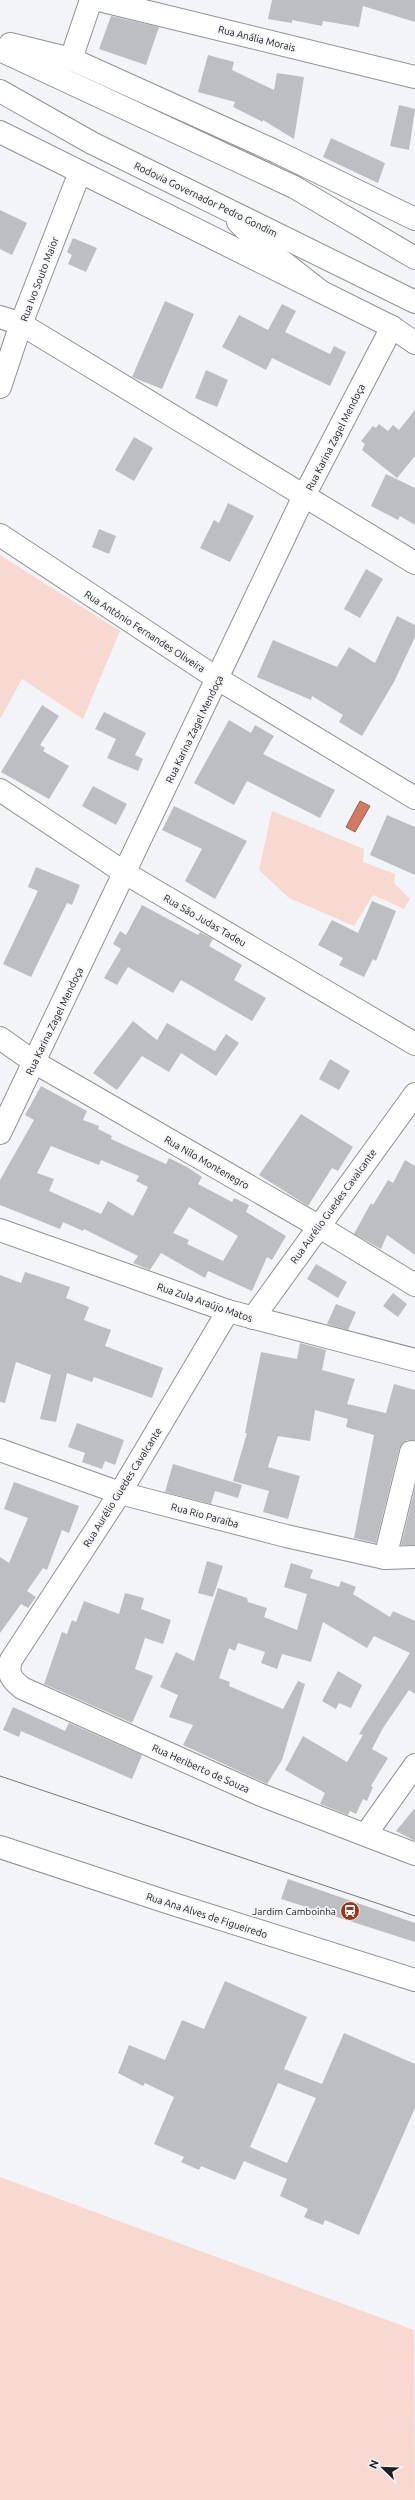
<svg xmlns="http://www.w3.org/2000/svg" width="415" height="2500" font-family="Ubuntu,sans-serif">
<style>
.green{fill:#f8d9d1}
.water{fill:#d17b65;stroke:#9c6051}
.building{fill:#bdbec2;fill-rule:evenodd}
.lines{fill:none;stroke-linecap:round;stroke-linejoin:round}
.minor-casing{stroke:#8f9094;stroke-width:24}
.highway-casing{stroke:#8f9094;stroke-width:24}
.minor{stroke:#fff;stroke-width:22}
.highway{stroke:#fff;stroke-width:22}
.tram{stroke:#78787b;stroke-width:1}
.labels{text-anchor:middle;stroke-width:3.5;stroke-linejoin:round;paint-order:stroke}
.street-label{font-size:10px;fill:#202022;stroke:#f3f4f8}
.poi-label{font-size:10px;fill:#202022;stroke:#f3f4f8;text-anchor:end}
</style>
<rect width="100%" height="100%" fill="#f3f4f8"/>
<g class="green">
<polygon points="0,555 120,631 83,719 22,679 0,719"/>
<polygon points="272,811 364,849 363,862 395,874 394,883 410,899 404,909 373,895 354,926 289,898 259,870"/>
<polygon points="0,2177 414,2330 415,2500 0,2500"/>
</g>
<polygon class="water" points="360,801 370,806 355,832 346,827"/>
<g class="building">
<polygon points="272,0 415,0 415,22 363,6 359,27 323,21 322,26 292,20 292,23 268,19"/>
<polygon points="111,16 159,27 146,65 99,49"/>
<polygon points="208,55 234,62 232,70 274,90 277,73 304,77 294,139 263,120 263,122 233,107 235,102 198,92"/>
<polygon points="399,105 415,109 409,150 390,146"/>
<polygon points="331,138 385,163 378,183 323,157"/>
<polygon points="0,210 27,223 12,255 0,249"/>
<polygon points="73,238 97,248 86,272 68,264 72,255 67,252"/>
<polygon points="165,301 194,314 162,389 132,377"/>
<polygon points="282,304 296,311 285,332 330,354 334,346 346,352 330,386 272,358 266,370 222,347 239,315 268,330"/>
<polygon points="206,370 228,380 217,407 195,398"/>
<polygon points="415,410 415,456 397,478 362,450 365,444 361,441 373,426 376,428 379,424 388,431 393,425 399,430"/>
<polygon points="134,437 153,448 134,481 115,470"/>
<polygon points="386,474 415,488 415,525 400,516 398,520 371,506"/>
<polygon points="228,503 254,516 230,562 200,548 214,520 219,523"/>
<polygon points="99,529 116,536 109,554 92,547"/>
<polygon points="366,569 383,579 360,618 344,609"/>
<polygon points="397,616 415,625 415,637 394,682 362,736 339,722 343,715 312,696 311,700 257,677 273,640 337,667 349,647 375,663"/>
<polygon points="42,705 59,716 40,745 45,748 43,751 69,766 49,799 1,772"/>
<polygon points="104,712 146,733 135,755 143,759 138,771 107,758 116,739 95,729"/>
<polygon points="229,720 251,733 255,725 274,736 263,754 335,790 320,818 247,781 234,805 194,783"/>
<polygon points="93,786 127,804 116,825 82,806"/>
<polygon points="174,806 247,841 215,899 185,881 202,849 162,830"/>
<polygon points="387,815 415,827 415,875 370,855"/>
<polygon points="36,867 80,885 72,905 67,903 31,977 3,964 38,891 28,887"/>
<polygon points="372,901 396,911 376,961 373,959 364,977 339,965 343,958 318,945 332,920 358,933"/>
<polygon points="142,905 198,935 200,932 209,937 213,939 209,946 242,965 234,980 266,998 252,1021 181,980 173,993 128,967 117,985 104,978 121,949 113,944 120,931 126,935"/>
<polygon points="133,1021 157,1040 167,1023 215,1051 226,1034 239,1043 216,1076 181,1053 169,1072 142,1056 117,1090 93,1073"/>
<polygon points="330,1059 350,1071 339,1090 319,1079"/>
<path d="M41,1086L87,1111L83,1120L99,1126L98,1129L112,1136L111,1139L166,1164L169,1158L187,1167L202,1177L198,1184L232,1202L234,1198L249,1205L246,1212L286,1236L272,1260L267,1257L252,1291L208,1271L205,1278L161,1253L150,1270L133,1263L138,1256L84,1229L83,1231L63,1222L60,1229L0,1205V1180L34,1120L25,1115ZM51,1146L99,1165L101,1160L139,1176L136,1181L148,1187L133,1216L108,1201L101,1214L49,1191L54,1179L37,1173ZM189,1207L238,1236L223,1261L187,1244L189,1240L173,1233Z"/>
<polygon points="301,1114 353,1147 338,1171 332,1168 308,1206 259,1175"/>
<polygon points="405,1160 415,1166 415,1255 387,1235 381,1249 354,1234 371,1203 373,1205 388,1180 393,1183"/>
<polygon points="316,1264 347,1282 338,1298 307,1279"/>
<polygon points="25,1272 70,1287 66,1298 89,1307 84,1320 111,1330 105,1346 163,1368 152,1398 94,1377 92,1382 67,1373 56,1422 40,1419 51,1375 16,1362 5,1403 0,1402 0,1275 21,1283"/>
<polygon points="393,1293 407,1304 398,1317 383,1306"/>
<polygon points="336,1304 356,1312 348,1330 327,1324"/>
<polygon points="300,1343 326,1350 322,1370 355,1379 347,1404 386,1413 394,1384 415,1390 415,1440 407,1440 399,1449 376,1543 354,1538 374,1435 346,1427 348,1419 315,1410 310,1441 278,1436 268,1467 300,1476 288,1519 263,1512 269,1491 233,1481 247,1433 245,1433 261,1352 297,1359"/>
<polygon points="77,1423 124,1440 115,1465 105,1461 102,1469 82,1462 85,1453 68,1447"/>
<polygon points="173,1464 242,1485 238,1498 215,1491 211,1504 165,1492"/>
<polygon points="14,1482 79,1506 69,1533 62,1530 47,1570 43,1568 27,1591 36,1597 28,1608 21,1604 0,1633 0,1557 9,1563 28,1518 4,1509"/>
<polygon points="415,1488 415,1545 401,1545"/>
<polygon points="207,1561 223,1566 213,1597 198,1593"/>
<polygon points="291,1563 313,1570 310,1578 339,1587 341,1581 356,1587 353,1594 390,1617 393,1611 415,1621 415,1694 409,1690 383,1728 372,1749 388,1758 371,1786 373,1787 367,1801 363,1799 356,1814 350,1811 348,1815 320,1804 325,1793 285,1770 303,1736 347,1762 363,1735 359,1734 410,1653 374,1636 367,1648 323,1622 311,1662 282,1654 277,1669 261,1663 265,1652 238,1643 235,1651 229,1648 219,1678 230,1682 229,1686 283,1709 298,1681 305,1684 282,1760 267,1784 183,1745 193,1725 169,1717 178,1695 160,1687 176,1652 194,1661 218,1588 247,1598 248,1602 267,1608 264,1617 297,1630 307,1594 284,1587"/>
<polygon points="125,1593 144,1598 141,1609 171,1620 163,1644 145,1638 135,1669 153,1676 132,1723 44,1684 62,1632 67,1634 72,1620 76,1622 84,1601 119,1614"/>
<polygon points="338,1671 362,1685 351,1708 339,1703 336,1709 322,1701"/>
<polygon points="13,1707 65,1731 69,1723 142,1755 132,1779 21,1731 19,1737 3,1730"/>
<polygon points="415,1808 415,1841 396,1831"/>
<polygon points="288,1879 415,1923 415,1942 281,1899"/>
<path d="M225,1981L307,2017L284,2069L322,2084L344,2033L415,2064V2108L359,2235L325,2220L323,2225L304,2217L308,2209L280,2196L287,2179L244,2161L235,2180L201,2166L199,2170L181,2162L184,2157L154,2144L174,2097L145,2083L143,2086L118,2073L129,2045L165,2060L182,2020L204,2029ZM278,2083L316,2098L287,2163L250,2147Z"/>
</g>
<g class="lines">
<defs>
<g id="minor">
<polyline points="99,0 415,77"/>
<polyline points="71,59 91,0"/>
<polyline points="0,132 392,327 415,343"/>
<polyline points="0,317 21,324 415,563"/>
<polyline points="0,387 21,324 80,172"/>
<polyline points="0,535 218,679 415,798"/>
<polyline points="0,790 125,873 415,1044"/>
<polyline points="0,1038 34,1062 318,1226 415,1285"/>
<polyline points="0,1133 304,496 392,327"/>
<polyline points="0,1230 228,1311 415,1360"/>
<path d="M228,1311L120,1493L11,1660C7,1674 11,1679 22,1688L261,1795L415,1854"/>
<polyline points="253,1318 415,1094"/>
<polyline points="0,1450 120,1493 286,1536 385,1558 415,1557"/>
<polyline points="385,1558 411,1452"/>
<polyline points="366,1834 415,1765"/>
<polyline points="0,1847 170,1903 415,1980"/>
</g>
<g id="highway">
<polyline points="10,44 71,59 277,152 415,219"/>
<polyline points="0,50 294,187 415,258"/>
<polyline points="0,91 92,143 415,302"/>
<polyline points="238,222 259,243 320,291"/>
</g>
</defs>
<use href="#minor" class="minor-casing"/>
<use href="#highway" class="highway-casing"/>
<use href="#minor" class="minor"/>
<use href="#highway" class="highway"/>
<polyline class="tram" points="0,1776 415,1916"/>
</g>
<defs>
<symbol id="station-disc" viewBox="-11 -11 22 22"><circle r="9.5" fill="#9e351b" stroke="#f3f4f8"/><path d="M-3-6H3Q5-6 5-4V2Q5 4 3 4L4.5 6H3L1.5 4h-3L-3 6H-4.5L-3 4Q-5 4-5 2V-4Q-5-6-3-6ZM-3.5-4v3h7v-3ZM-3.5 1v1.5H-2V1ZM2 1v1.5H3.5V1Z" fill="#fff"/></symbol>
</defs>
<g fill-rule="evenodd">
<use href="#station-disc" x="339" y="1900" width="22" height="22"/>
</g>
<g class="labels">
<g class="street-label">
<text transform="translate(257 38) rotate(14)" y="4">Rua Anália Morais</text>
<text transform="translate(206 199) rotate(26)" y="4">Rodovia Governador Pedro Gondim</text>
<text transform="translate(39 279) rotate(-69)" y="4">Rua Ivo Souto Maior</text>
<text transform="translate(335 437) rotate(-63)" y="4">Rua Karina Zagel Mendoça</text>
<text transform="translate(145 631) rotate(33)" y="4">Rua Antônio Fernandes Oliveira</text>
<text transform="translate(194 729) rotate(-64)" y="4">Rua Karina Zagel Mendoça</text>
<text transform="translate(205 920) rotate(30)" y="4">Rua São Judas Tadeu</text>
<text transform="translate(54 1021) rotate(-64)" y="4">Rua Karina Zagel Mendoça</text>
<text transform="translate(207 1162) rotate(30)" y="4">Rua Nilo Montenegro</text>
<text transform="translate(333 1206) rotate(-54)" y="4">Rua Aurélio Guedes Cavalcante</text>
<text transform="translate(205 1302) rotate(19)" y="4">Rua Zula Araújo Matos</text>
<text transform="translate(122 1487) rotate(-58)" y="4">Rua Aurélio Guedes Cavalcante</text>
<text transform="translate(205 1515) rotate(15)" y="4">Rua Rio Paraíba</text>
<text transform="translate(201 1768) rotate(24)" y="4">Rua Heriberto de Souza</text>
<text transform="translate(207 1915) rotate(18)" y="4">Rua Ana Alves de Figueiredo</text>
</g>
<g class="poi-label">
<text x="336" y="1915">Jardim Camboinha</text>
</g>
</g>
<g transform="translate(383 2468) rotate(293)" stroke="#f3f4f8" stroke-width="3" paint-order="stroke">
<path d="M0-3L7 15L0 10L-7 15Z" fill="#202022"/>
<text y="-6" font-size="11" font-weight="bold" text-anchor="middle" fill="#202022">N</text>
</g>
</svg>
